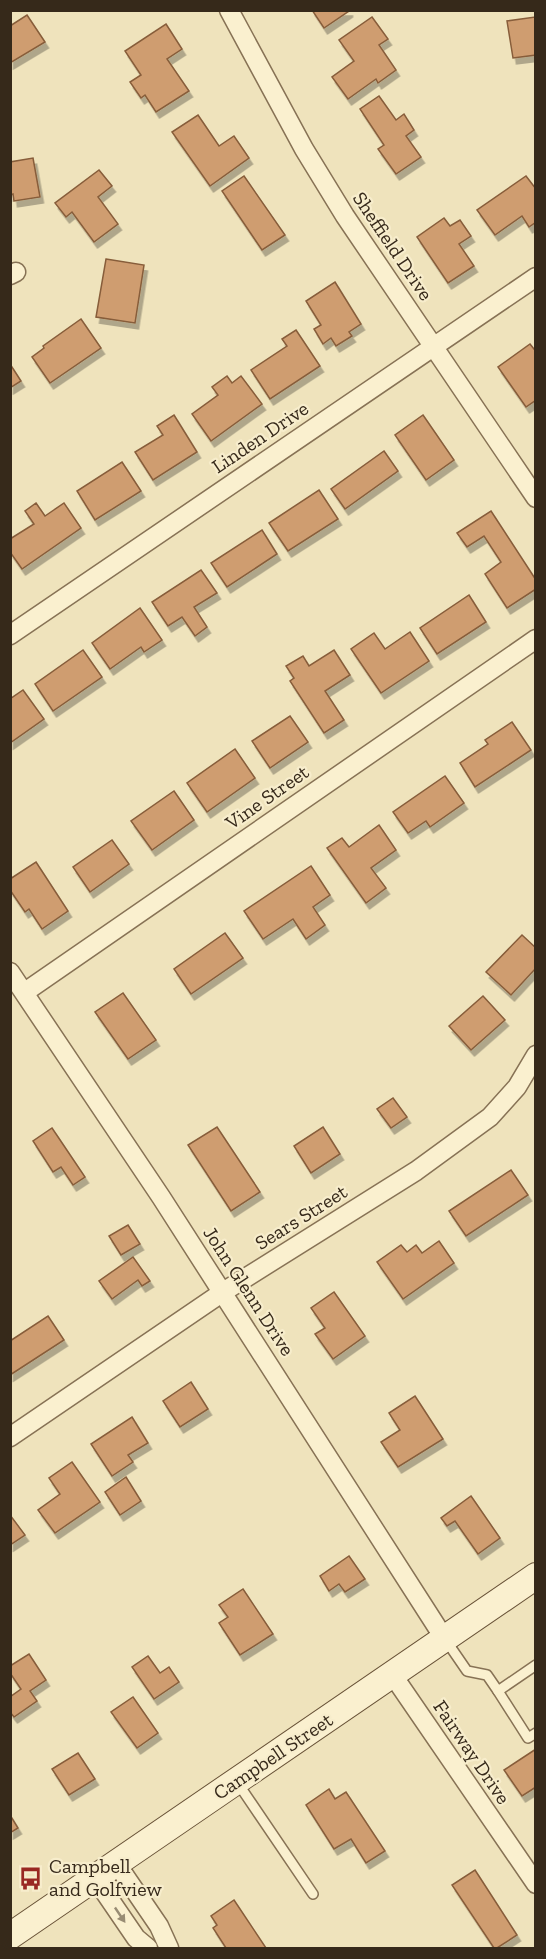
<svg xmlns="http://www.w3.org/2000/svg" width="546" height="1959" font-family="'Zilla Slab',serif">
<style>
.building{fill:#cf9d70;stroke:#875d3a;stroke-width:1.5;filter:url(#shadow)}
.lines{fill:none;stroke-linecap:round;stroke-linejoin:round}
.lane-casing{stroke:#877255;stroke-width:12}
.street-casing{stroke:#877255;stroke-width:21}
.secondary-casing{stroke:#695338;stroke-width:28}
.lane{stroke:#faf0cf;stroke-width:9}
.street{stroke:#faf0cf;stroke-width:18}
.secondary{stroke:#faf0cf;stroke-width:26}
.oneway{fill:#988c74}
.labels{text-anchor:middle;stroke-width:4.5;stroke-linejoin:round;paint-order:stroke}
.street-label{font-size:20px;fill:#36291a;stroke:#f7edcc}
.poi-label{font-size:20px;fill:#36291a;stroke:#f7edcc;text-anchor:start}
</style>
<defs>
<filter id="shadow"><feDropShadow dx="3.5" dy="6" stdDeviation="0" flood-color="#0004"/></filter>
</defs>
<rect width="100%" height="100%" fill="#efe3bc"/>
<g class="building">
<polygon points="312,10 349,10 349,11 324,28"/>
<polygon points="27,15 45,42 10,63 10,26"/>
<polygon points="372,17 388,39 379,45 396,70 378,83 376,79 348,99 332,77 354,61 339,40"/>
<polygon points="535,17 536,55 513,58 507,21"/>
<polygon points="166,24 182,49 167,59 189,91 156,112 145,95 141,98 130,82 141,75 125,51"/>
<polygon points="379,96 396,120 404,114 414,130 406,136 421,157 396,174 378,149 384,145 360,109"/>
<polygon points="198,115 219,146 234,136 249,158 210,186 172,132"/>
<polygon points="33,158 40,197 14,201 13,194 10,195 10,162"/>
<polygon points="99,170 112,186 98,197 118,224 94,242 72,212 66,217 55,203"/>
<polygon points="244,176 285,235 262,250 222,191"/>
<polygon points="526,176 536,189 536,222 529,227 522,216 495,235 477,210"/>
<polygon points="444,218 450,226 460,220 471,236 459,244 474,266 448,283 417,237"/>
<polygon points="106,259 144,265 135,323 96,317"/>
<polygon points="335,282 361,324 349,332 352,336 336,346 331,338 323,344 314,329 321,325 306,301"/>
<polygon points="81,319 101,348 50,383 32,357 44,348 43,346"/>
<polygon points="296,330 320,366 270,399 251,370 287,346 282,339"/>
<polygon points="530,344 534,349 536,348 536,400 526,407 498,367"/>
<polygon points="10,364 21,381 10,388"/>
<polygon points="227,376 232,383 241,376 262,404 211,441 192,414 218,395 212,387"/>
<polygon points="174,415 197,452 153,480 135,452 163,435 157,426"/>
<polygon points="423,415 454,460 426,480 395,435"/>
<polygon points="384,451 398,471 345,509 331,489"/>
<polygon points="122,462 141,491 95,520 77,491"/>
<polygon points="319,490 338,519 288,551 269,523"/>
<polygon points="36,503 45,516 64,503 81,528 22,569 10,552 10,539 34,524 25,511"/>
<polygon points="491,511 536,580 536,589 507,608 485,574 501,562 484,536 467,547 457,533"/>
<polygon points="262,530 277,554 227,587 211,563"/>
<polygon points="201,570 217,593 194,607 207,627 195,636 182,617 168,626 152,602"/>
<polygon points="469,595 486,622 437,654 420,628"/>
<polygon points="140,608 162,640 144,652 141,647 110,669 92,643"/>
<polygon points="410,632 429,661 381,693 351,649 374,633 385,649"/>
<polygon points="83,650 102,677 53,711 35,684"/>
<polygon points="334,650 350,675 325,691 344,720 324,733 290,681 294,678 286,666 303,656 309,666"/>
<polygon points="23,690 44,719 10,743 10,699"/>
<polygon points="290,716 308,742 270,768 252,741"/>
<polygon points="512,722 531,750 475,787 460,763 488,744 485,740"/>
<polygon points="235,749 255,778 207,812 187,783"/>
<polygon points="445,776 464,803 430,827 426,821 408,833 393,812"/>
<polygon points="174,791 194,820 152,850 131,821"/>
<polygon points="379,825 396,850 371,868 386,888 366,903 327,848 342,838 349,847"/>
<polygon points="112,840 129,864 90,892 73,867"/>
<polygon points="36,862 68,911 42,929 29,909 25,912 10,890 10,879"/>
<polygon points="311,866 330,895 313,907 325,925 306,939 293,919 263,939 244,911"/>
<polygon points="225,933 243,958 191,994 174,969"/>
<polygon points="522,935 536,948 536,968 511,995 486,972"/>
<polygon points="123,993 156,1040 128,1059 95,1012"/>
<polygon points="483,996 505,1020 471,1050 449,1026"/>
<polygon points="393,1098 407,1117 391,1128 377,1109"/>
<polygon points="217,1127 260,1192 231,1211 188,1145"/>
<polygon points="323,1127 340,1154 311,1173 294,1146"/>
<polygon points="52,1128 85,1177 73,1185 61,1167 53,1172 33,1141"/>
<polygon points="511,1170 528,1195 466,1236 449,1211"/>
<polygon points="128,1225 140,1244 121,1255 109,1236"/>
<polygon points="439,1241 454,1263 403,1299 377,1262 401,1245 407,1252 416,1245 422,1253"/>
<polygon points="133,1257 150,1281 142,1286 138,1280 112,1299 99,1281"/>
<polygon points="334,1292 365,1336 333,1359 315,1334 325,1328 311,1308"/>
<polygon points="48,1316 64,1340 10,1375 10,1341"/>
<polygon points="191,1382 208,1409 180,1427 163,1401"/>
<polygon points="415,1396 443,1439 398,1467 381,1442 400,1430 389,1413"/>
<polygon points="132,1417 148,1443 128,1455 133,1462 112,1476 91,1444"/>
<polygon points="72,1462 100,1502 55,1533 38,1510 60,1494 49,1478"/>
<polygon points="126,1477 141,1501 120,1515 105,1492"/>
<polygon points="471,1496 500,1538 478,1554 455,1521 447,1526 441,1518"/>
<polygon points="10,1515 25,1535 10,1545"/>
<polygon points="349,1556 365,1579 345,1592 339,1584 329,1591 320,1576"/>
<polygon points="243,1589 273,1634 240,1655 219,1623 228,1617 219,1605"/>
<polygon points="29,1654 46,1680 30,1691 37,1701 14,1717 10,1712 10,1697 21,1689 10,1673 10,1666"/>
<polygon points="148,1656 160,1673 169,1667 179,1682 154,1699 132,1667"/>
<polygon points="133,1697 158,1733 137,1748 111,1712"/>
<polygon points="536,1749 536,1787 522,1796 504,1770"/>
<polygon points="78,1753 95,1779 69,1795 52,1769"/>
<polygon points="329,1789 335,1799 346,1792 385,1851 366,1863 351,1839 334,1849 306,1805"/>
<polygon points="10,1815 18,1828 10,1833"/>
<polygon points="475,1870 517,1935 497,1948 494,1948 452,1885"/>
<polygon points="234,1900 266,1948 226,1948 213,1928 217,1925 211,1916"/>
</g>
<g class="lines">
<defs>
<g id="lane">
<polyline points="445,1639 467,1671 487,1675 498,1691"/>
<polyline points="536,1665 498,1691 528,1738 536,1733"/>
<polyline points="237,1782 313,1894"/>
</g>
<g id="street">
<polyline points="229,10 304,149 345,216 536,498"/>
<polyline points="10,275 16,272"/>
<polyline points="10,635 536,277"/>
<polyline points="10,972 161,1197 444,1638"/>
<polyline points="25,992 536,639"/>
<polyline points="10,1437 223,1292 416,1171 490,1117 517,1087 536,1055"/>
<polyline points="392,1674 536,1884"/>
<polyline points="116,1863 159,1926 169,1948"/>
<polyline points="95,1878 136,1938 148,1948"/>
</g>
<polyline id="secondary" points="10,1936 536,1576"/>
</defs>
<use href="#lane" class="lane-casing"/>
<use href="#street" class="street-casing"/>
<use href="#secondary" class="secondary-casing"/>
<use href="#lane" class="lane"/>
<use href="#street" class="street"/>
<use href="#secondary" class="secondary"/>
</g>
<defs><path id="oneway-solid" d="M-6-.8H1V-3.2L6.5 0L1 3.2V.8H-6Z" transform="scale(1.5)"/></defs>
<use class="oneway" href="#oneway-solid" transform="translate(120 1915) rotate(56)"/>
<defs>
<symbol id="bus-bare" viewBox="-9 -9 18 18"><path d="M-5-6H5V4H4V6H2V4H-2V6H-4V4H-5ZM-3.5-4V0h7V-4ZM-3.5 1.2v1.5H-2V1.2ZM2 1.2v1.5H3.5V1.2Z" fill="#992822" stroke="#f7edcc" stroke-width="2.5" paint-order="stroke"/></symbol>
</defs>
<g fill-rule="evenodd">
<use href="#bus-bare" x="14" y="1862" width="33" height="33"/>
</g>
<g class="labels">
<g class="street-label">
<text transform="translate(393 246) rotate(56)" y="7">Sheffield Drive</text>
<text transform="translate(260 437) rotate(-34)" y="7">Linden Drive</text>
<text transform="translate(267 797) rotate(-35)" y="7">Vine Street</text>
<text transform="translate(301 1217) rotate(-32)" y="7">Sears Street</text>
<text transform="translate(249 1291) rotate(57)" y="7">John Glenn Drive</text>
<text transform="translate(472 1752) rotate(56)" y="7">Fairway Drive</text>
<text transform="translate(273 1756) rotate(-34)" y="7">Campbell Street</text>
</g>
<g class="poi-label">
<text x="49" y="1873">Campbell<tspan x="49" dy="23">and Golfview</tspan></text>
</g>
</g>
<rect width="546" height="1959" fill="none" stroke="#36291a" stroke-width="24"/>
</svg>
